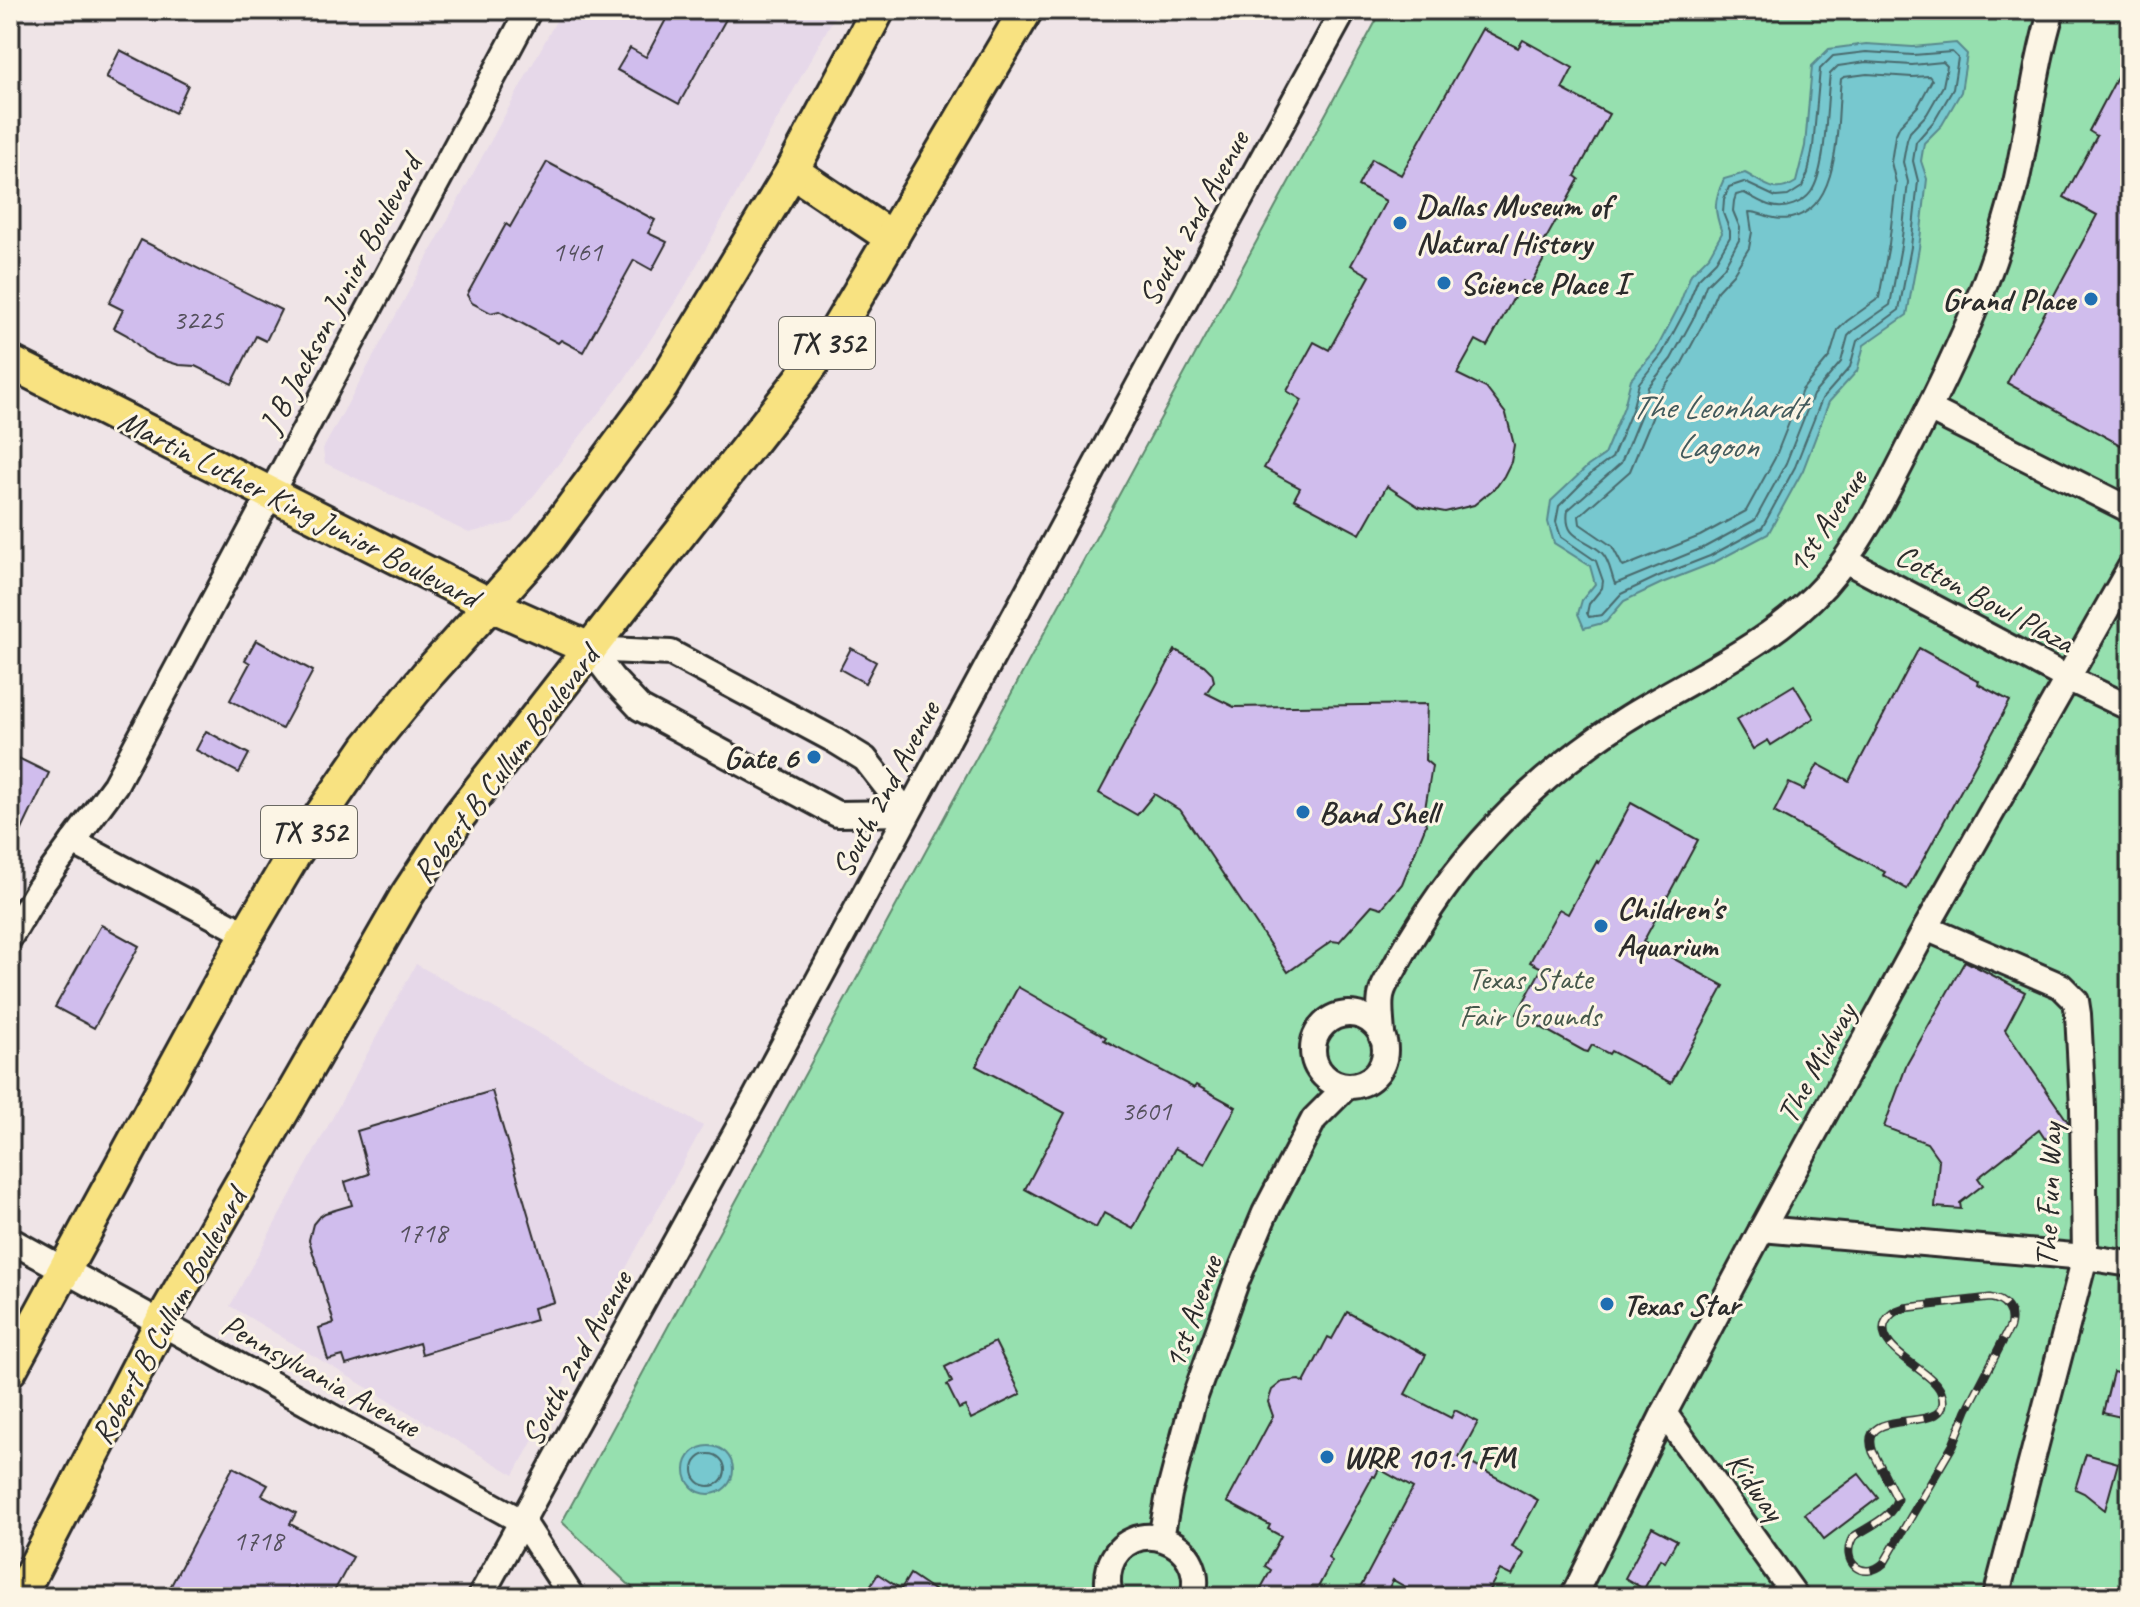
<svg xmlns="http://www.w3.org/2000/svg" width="2140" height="1607" font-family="Caveat,sans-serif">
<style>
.built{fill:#e6d8e9}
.green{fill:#96e0af;stroke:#60866d;stroke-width:2}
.water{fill:#77c8cf;stroke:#59898d;stroke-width:2}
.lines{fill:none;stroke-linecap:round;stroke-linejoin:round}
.shore{stroke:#496a6d;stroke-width:2}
.building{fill:#d0bded;stroke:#2b2b2b;stroke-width:2}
.minor-casing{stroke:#2b2b2b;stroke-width:30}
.major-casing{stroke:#2b2b2b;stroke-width:38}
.minor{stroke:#fcf5e5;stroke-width:24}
.major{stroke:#f8e281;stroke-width:32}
.rail-casing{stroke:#2b2b2b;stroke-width:9}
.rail{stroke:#fcf5e5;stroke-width:6;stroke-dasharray:18;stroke-linecap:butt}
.poi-dot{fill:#1f6fb2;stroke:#fcf5e5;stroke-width:3}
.labels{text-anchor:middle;stroke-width:6;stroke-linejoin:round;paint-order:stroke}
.number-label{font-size:28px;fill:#54505c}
.shield{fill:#fcf5e5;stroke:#6a6863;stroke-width:2}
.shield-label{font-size:30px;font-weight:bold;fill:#2b2b2b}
.poi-label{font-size:32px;font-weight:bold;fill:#2b2b2b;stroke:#fcf5e5;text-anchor:start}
.street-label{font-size:32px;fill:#2b2b2b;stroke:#fcf5e5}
.park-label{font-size:32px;fill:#46584c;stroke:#fcf5e5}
.water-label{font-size:34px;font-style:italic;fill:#425a5c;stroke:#fcf5e5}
</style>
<rect width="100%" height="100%" fill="#efe4e7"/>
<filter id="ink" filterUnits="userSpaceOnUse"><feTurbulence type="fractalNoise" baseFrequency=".0125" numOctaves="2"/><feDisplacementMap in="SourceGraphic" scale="16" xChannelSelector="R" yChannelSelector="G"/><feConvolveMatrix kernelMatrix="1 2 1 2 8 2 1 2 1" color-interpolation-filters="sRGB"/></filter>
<g filter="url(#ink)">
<g class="built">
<polygon points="562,10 838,10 683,290 622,383 513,522 469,533 325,463 323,449"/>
<polygon points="416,964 703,1126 514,1475 230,1306"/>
</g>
<polygon class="green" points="1382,10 2130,10 2130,1597 642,1597 562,1522"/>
<g class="water">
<path d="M1956,43L1967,54L1961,92L1942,125L1924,143L1921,161L1927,179L1919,248L1907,315L1864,345L1857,371L1829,402L1803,470L1768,534L1713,563L1662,583L1624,601L1606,622L1584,628L1578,614L1582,600L1595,584L1590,566L1554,543L1548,522L1551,501L1588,466L1604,455L1624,407L1631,379L1656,350L1678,308L1691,274L1709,256L1722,233C1714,210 1713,202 1724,179L1745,173C1766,184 1774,196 1796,182L1805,146L1812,66L1829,49L1866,44L1913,47Z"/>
<circle cx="709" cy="1470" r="24"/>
</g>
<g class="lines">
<g class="shore">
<polygon points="1866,52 1913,55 1952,52 1958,58 1953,89 1935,120 1916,142 1913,161 1918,181 1911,247 1899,310 1857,341 1850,367 1822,399 1795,467 1762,528 1710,556 1659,576 1621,594 1602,615 1589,617 1587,613 1589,604 1602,588 1603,581 1596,561 1561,537 1556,522 1559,506 1593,472 1612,458 1632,410 1639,383 1662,354 1685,311 1698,279 1716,261 1730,237 1730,231 1723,213 1724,199 1729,187 1744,182 1776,197 1788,196 1802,187 1808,173 1813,147 1820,69 1833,56"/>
<path d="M1866,62L1912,65L1943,62L1947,66L1943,86L1927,114L1910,132L1907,140L1903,162L1908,182L1901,246L1890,305L1854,330L1848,336L1841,362L1813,395L1786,463L1755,520L1705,547L1615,584C1611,575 1610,561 1602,553C1586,537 1563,540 1568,510L1621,463L1641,414L1648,387L1671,359L1695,315L1706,285L1724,267L1739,240L1740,228L1733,211L1734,201L1736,195L1744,193C1753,197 1762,204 1772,206C1785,210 1803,203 1811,192C1827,169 1826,103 1830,74L1838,66Z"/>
<path d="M1867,74L1912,77L1929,76L1932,80L1918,106L1900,125L1895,136L1891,162L1896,183L1889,244L1879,298L1847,321L1838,330L1830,356L1802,390L1775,458L1746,511L1700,536L1623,567L1612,546L1580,524L1579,516L1630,471L1652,418L1659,393L1681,365L1705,320L1717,291L1733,274L1749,248L1752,232L1749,212C1761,211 1771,222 1791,218C1843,208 1836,120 1841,79L1844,77Z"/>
<circle cx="709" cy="1470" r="16"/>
</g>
</g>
<g class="building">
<polygon points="671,10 731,10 679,104 617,70 630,48 646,57"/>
<polygon points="1482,29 1518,48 1523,40 1573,68 1562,89 1609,114 1575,176 1579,179 1543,244 1550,248 1530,285 1523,281 1487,346 1476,340 1457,374 1486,388 1506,414 1514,445 1511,462 1504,476 1497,486 1474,505 1445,512 1419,507 1387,486 1360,534 1294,499 1300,488 1264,468 1302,400 1287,391 1314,342 1329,350 1370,276 1351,265 1386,201 1358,186 1372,159 1401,175"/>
<polygon points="120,50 188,85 175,113 106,78"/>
<polygon points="2130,53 2130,431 2122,446 2007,383 2097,215 2064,197 2097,136 2089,131"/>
<polygon points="547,162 655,220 648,233 667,242 652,270 634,260 583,352 561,340 558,343 499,311 491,313 472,303 467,295 506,224 510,227"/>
<polygon points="141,240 281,310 266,341 256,336 232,384 195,366 179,365 156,358 145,352 127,335 114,328 123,310 109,303"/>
<polygon points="256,640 313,671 282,729 230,700 250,663 245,660"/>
<polygon points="851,648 876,662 865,683 840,669"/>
<polygon points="1919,648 1979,681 1978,684 2010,701 1907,889 1883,875 1885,872 1774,812 1789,783 1804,790 1818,764 1849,781"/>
<polygon points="1175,650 1204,665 1212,673 1214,681 1206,693 1234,707 1427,704 1425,760 1432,766 1424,815 1426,825 1402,884 1382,908 1372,905 1339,942 1332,941 1288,972 1181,811 1154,794 1137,815 1099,793"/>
<polygon points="1794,685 1814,718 1771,745 1768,740 1753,749 1736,720"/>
<polygon points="206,731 249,754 239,773 196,750"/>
<polygon points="10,754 49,773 10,855"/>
<polygon points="1631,803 1698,840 1643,942 1724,986 1671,1083 1611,1051 1609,1054 1592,1045 1588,1052 1584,1051 1517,1014 1542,968 1530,962 1559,909 1568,914 1597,861 1599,863"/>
<polygon points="101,925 139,946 94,1028 55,1007"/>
<polygon points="1965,961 2025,992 2005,1030 2068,1122 2045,1139 2039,1130 1978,1178 1983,1185 1960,1203 1961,1209 1935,1207 1939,1160 1927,1143 1884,1127 1907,1064"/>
<polygon points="1018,987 1106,1037 1104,1040 1194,1088 1196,1085 1236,1107 1205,1164 1175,1148 1133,1229 1104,1213 1096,1228 1025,1189 1065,1113 976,1066"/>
<polygon points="492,1091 554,1302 533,1308 536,1320 422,1354 419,1343 346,1365 343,1356 328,1360 319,1328 334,1323 309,1240 313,1224 318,1218 325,1213 352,1205 345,1182 369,1174 357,1131"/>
<polygon points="1347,1312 1426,1355 1405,1394 1451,1418 1455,1410 1478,1422 1459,1457 1538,1500 1512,1547 1524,1554 1512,1576 1500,1570 1485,1597 1423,1597 1393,1580 1384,1597 1372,1597 1359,1590 1413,1488 1379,1469 1375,1477 1373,1476 1328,1558 1332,1561 1315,1593 1310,1590 1306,1597 1256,1597 1271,1570 1265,1566 1281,1536 1268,1529 1270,1525 1227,1502 1273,1416 1268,1402 1272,1390 1282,1382 1299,1380 1304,1383 1328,1337 1332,1339"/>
<polygon points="995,1342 1021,1394 971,1419 965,1406 959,1409 947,1385 952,1382 945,1367"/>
<polygon points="2113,1372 2130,1376 2130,1419 2103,1413"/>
<polygon points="2086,1454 2118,1463 2105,1510 2084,1493 2075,1489"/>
<polygon points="233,1467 268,1485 262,1495 296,1513 290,1524 353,1557 331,1597 165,1597"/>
<polygon points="1859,1474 1878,1498 1824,1539 1805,1514"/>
<polygon points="1652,1527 1677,1540 1665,1562 1660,1559 1644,1589 1625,1578"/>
<polygon points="878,1574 901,1589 910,1574 944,1597 863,1597"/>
</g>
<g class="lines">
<defs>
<g id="minor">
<polyline points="1929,409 2130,510"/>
<polyline points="1854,565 2067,678 2130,708"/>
<polyline points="590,649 612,678 640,708 837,814 907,813"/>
<polyline points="590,649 671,653 834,740 865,759 907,813"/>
<polyline points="73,842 247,934"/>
<polyline points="1926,928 2061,986 2076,1001 2078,1014 2083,1108 2085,1257 1996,1597"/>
<polyline points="10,937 39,888 115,785 529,10"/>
<circle cx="1349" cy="1050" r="36"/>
<path d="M1382,1037C1382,1024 1378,1004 1382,992C1384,984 1390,976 1394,969C1405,948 1417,928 1430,909C1480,834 1548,770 1623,721C1692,677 1769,647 1825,585C1861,544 1884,497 1909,448C1952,364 1993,279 2015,187C2029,128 2034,68 2052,10"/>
<polyline points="1762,1229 2085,1257 2130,1264"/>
<polyline points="10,1240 523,1522 572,1597"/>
<polyline points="1664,1413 1796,1597"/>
<polyline points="1161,1538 1169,1494 1193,1402 1236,1282 1265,1213 1314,1119 1346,1087"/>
<polyline points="480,1597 755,1098 1162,342 1344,10"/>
<path d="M1111,1597C1107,1587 1107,1577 1110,1566C1128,1513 1209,1538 1193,1597"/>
<polyline points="1573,1597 1664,1413 1762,1229 1926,928 2130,568"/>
</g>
<g id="major">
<polyline points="792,171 892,238"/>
<polyline points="10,362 491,605 590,649"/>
<polyline points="10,1370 247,934 293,856 368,747 427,675 545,544 662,386 792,171 878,10"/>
<polyline points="19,1597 161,1323 407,895 459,816 801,379 838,328 1026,10"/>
</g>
</defs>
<use href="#minor" class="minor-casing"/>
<use href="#major" class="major-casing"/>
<use href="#minor" class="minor"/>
<use href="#major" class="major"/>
<defs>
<path id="rail" d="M1990,1298C2006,1300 2014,1312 2010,1327L1967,1410L1953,1445L1884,1563C1863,1582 1839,1562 1853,1537C1868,1527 1893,1517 1897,1499L1873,1452C1854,1401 1959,1440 1941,1392C1933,1370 1875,1351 1885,1323C1889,1314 1895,1311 1904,1308Z"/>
</defs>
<use href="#rail" class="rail-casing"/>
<use href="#rail" class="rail"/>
</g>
</g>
<g class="poi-dot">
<circle cx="1400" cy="223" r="8"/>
<circle cx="1444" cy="283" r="8"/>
<circle cx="2091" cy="299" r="8"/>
<circle cx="814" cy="757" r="8"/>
<circle cx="1303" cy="812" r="8"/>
<circle cx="1601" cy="926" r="8"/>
<circle cx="1607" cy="1304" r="8"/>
<circle cx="1327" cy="1457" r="8"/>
</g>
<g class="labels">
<g class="number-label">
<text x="577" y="261">1461</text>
<text x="198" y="329">3225</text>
<text x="1146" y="1120">3601</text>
<text x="422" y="1242">1718</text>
<text x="258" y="1550">1718</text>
</g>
<g class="shield">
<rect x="779" y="317" width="96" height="52" rx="6"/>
<rect x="261" y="806" width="96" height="52" rx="6"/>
</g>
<g class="shield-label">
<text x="827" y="353">TX 352</text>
<text x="309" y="842">TX 352</text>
</g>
<g class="poi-label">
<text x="1416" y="216">Dallas Museum of<tspan x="1416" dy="37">Natural History</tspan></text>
<text x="1460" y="294">Science Place I</text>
<text x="2075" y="310" text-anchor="end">Grand Place</text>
<text x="798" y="768" text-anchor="end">Gate 6</text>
<text x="1319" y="823">Band Shell</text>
<text x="1617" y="919">Children's<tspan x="1617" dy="37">Aquarium</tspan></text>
<text x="1623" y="1315">Texas Star</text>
<text x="1343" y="1468">WRR 101.1 FM</text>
</g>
<g class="street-label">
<text transform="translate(1193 218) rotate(-61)" y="11">South 2nd Avenue</text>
<text transform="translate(340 294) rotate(-62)" y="11">J B Jackson Junior Boulevard</text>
<text transform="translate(299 508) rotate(27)" y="11">Martin Luther King Junior Boulevard</text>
<text transform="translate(1826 521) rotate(-56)" y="11">1st Avenue</text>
<text transform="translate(1985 598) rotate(28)" y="11">Cotton Bowl Plaza</text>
<text transform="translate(505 764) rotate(-53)" y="11">Robert B Cullum Boulevard</text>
<text transform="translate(885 789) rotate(-62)" y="11">South 2nd Avenue</text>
<text transform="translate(1816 1063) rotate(-61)" y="11">The Midway</text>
<text transform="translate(2048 1195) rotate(-88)" y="11">The Fun Way</text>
<text transform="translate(1192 1312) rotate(-70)" y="11">1st Avenue</text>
<text transform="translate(168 1316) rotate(-61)" y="11">Robert B Cullum Boulevard</text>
<text transform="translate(576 1358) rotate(-61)" y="11">South 2nd Avenue</text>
<text transform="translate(321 1375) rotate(29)" y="11">Pennsylvania Avenue</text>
<text transform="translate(1756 1486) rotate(54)" y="11">Kidway</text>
</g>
<g class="park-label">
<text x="1530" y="989">Texas State<tspan x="1530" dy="37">Fair Grounds</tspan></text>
</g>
<g class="water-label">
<text x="1717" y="418">The Leonhardt<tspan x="1717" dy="39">Lagoon</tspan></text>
</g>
</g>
<rect width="2140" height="1607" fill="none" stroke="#fcf5e5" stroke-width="40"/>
<rect x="20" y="20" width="2100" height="1567" fill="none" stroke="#2b2b2b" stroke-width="3" filter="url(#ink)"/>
</svg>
